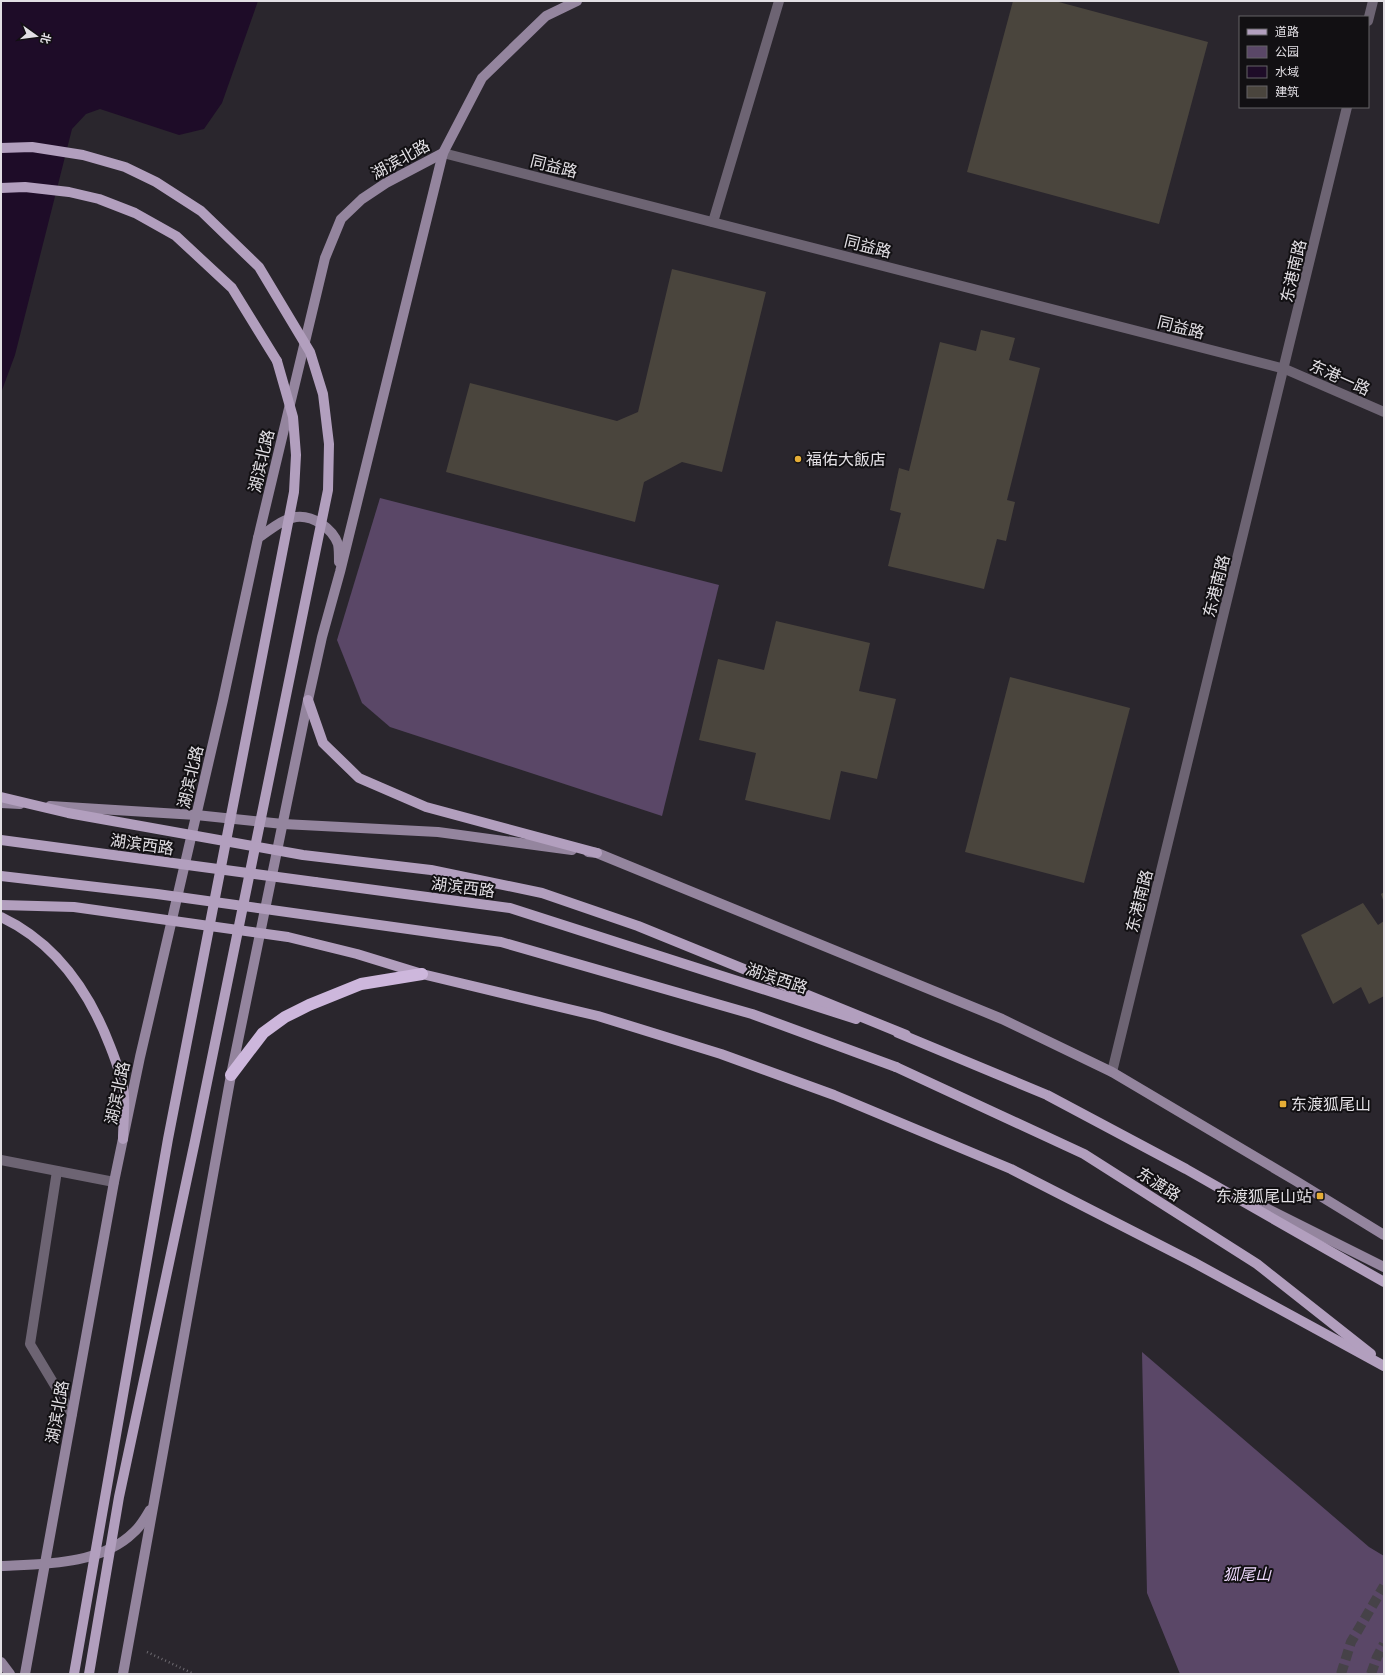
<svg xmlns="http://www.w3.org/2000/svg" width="1385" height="1675" font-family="'Zilla Slab','Noto Sans SC',serif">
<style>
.green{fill:#5a4767}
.water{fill:#1e0c28}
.building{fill:#4a453d}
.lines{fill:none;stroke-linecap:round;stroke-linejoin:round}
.primary-tunnel{stroke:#464248;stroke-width:10;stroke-dasharray:10 5;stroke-linecap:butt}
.path{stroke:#6d6a70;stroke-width:2.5;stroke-dasharray:1 3;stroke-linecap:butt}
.lane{stroke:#6d6473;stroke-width:10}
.street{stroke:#6d6473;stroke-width:10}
.secondary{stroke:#94859e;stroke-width:10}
.primary{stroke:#b29fbe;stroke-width:10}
.highway{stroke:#cdb7dc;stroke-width:12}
.primary-bridge{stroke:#b29fbe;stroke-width:10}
.poi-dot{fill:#e5ad36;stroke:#121013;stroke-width:1.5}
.labels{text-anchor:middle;stroke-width:4;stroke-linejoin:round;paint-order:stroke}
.street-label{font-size:16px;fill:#e2dfe4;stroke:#121013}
.poi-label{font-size:16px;fill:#e2dfe4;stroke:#121013;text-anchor:start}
.park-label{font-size:16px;font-style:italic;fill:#ebd6f9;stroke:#121013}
</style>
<rect width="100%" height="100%" fill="#2a262d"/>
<g class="green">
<polygon points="380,498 719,585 662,816 390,727 362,703 337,640"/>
<polygon points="1142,1352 1369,1547 1384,1556 1384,1674 1180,1674 1147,1593"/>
</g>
<polygon class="water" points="1,1 258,1 222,103 204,129 179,135 100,109 86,114 72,129 15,355 1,393"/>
<g class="building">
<polygon points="1013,1 1055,1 1208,42 1159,224 967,172"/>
<polygon points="672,269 766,292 722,472 682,462 644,482 635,522 446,472 470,383 617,421 638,412"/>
<polygon points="981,330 1015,338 1009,360 1040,368 1007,500 1015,502 1006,541 997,539 984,589 888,566 901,513 890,510 899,468 909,471 940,342 976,351"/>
<polygon points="776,621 870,643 859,691 896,699 877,779 841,771 830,820 745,800 756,753 699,740 718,659 764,670"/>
<polygon points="1010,677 1130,708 1084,883 965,852"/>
<polygon points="1384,892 1384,903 1381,894"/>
<polygon points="1363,903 1378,925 1384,921 1384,996 1369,1004 1361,987 1333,1004 1301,935"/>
</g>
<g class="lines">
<g class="primary-tunnel">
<polyline points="1341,1674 1351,1642 1384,1586"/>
<polyline points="1371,1674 1377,1657 1384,1644"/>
</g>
<polyline class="path" points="147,1652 194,1674"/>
<g class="lane">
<polyline points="713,222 779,1"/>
<polyline points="1,1160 114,1182"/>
<polyline points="57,1171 30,1344 72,1414"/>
</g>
<g class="street">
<polyline points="1368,21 1373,1"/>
<polyline points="443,153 1285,369 1384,412"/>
<polyline points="1112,1072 1347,107"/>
</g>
<g class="secondary">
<path d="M258,538C269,531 282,519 296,517C313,515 332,528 338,544C339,549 339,557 339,562"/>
<polyline points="1,803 20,804"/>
<polyline points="50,806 196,815 283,824 438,832 572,850"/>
<polyline points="588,852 597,853 1002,1019 1112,1072 1296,1181 1384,1235"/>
<polyline points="1250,1200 1384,1267"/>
<path d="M1,1566C44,1564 101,1565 134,1532C141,1526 145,1518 150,1510"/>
<polyline points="1,1662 10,1674"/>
<polyline points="25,1674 114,1182 140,1057 223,700 258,538 325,258 341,219 362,199 386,183 443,153"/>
<polyline points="123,1674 231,1075 308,700 322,637 340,572 443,153 482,78 546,16 577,1"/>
</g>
<g class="primary">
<polyline points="1,188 25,187 69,192 99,199 135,213 176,236 232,288 277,361"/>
<polyline points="308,700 323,743 359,778 426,807 597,853"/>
<polyline points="315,882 510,908 856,1019"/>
<polyline points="1,905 74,907 288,937 357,954 422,974 598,1016 721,1054 834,1095 1011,1169 1193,1262 1384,1366"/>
<path d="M1,917C56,943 89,991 110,1046C116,1061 123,1080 124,1096C125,1110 123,1125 123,1139"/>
<polyline points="898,1033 1047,1095 1186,1169 1384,1282"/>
<polyline points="896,1067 1084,1154 1257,1264 1371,1354"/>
</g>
<polyline class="highway" points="231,1075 263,1033 285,1017 309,1005 361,984 422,974"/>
<g class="primary-bridge">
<polyline points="1,148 32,147 83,155 125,167 156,182 201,211 259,267 310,352 323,394 329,444 328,490 195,1141 119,1497 89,1674"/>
<polyline points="1,797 68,813 303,855 431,870 542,893 638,926 906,1035"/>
<polyline points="1,840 315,882"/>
<polyline points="1,876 157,894 501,942 752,1014 896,1067"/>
<polyline points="74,1674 168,1139 294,492 296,455 293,417 277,361"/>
</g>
</g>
<g class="poi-dot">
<circle cx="798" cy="459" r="4"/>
<rect x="1279" y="1100" width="8" height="8" rx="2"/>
<rect x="1316" y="1192" width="8" height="8" rx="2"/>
</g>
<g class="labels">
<g class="street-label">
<text transform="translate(400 159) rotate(-29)" y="6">湖滨北路</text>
<text transform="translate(554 166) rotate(14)" y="6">同益路</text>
<text transform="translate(868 246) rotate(14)" y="6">同益路</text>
<text transform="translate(1293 271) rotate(-77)" y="6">东港南路</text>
<text transform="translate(1181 327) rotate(14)" y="6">同益路</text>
<text transform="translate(1340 377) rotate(24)" y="6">东港一路</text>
<text transform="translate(261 461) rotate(-77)" y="6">湖滨北路</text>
<text transform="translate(1216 586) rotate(-76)" y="6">东港南路</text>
<text transform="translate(190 777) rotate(-77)" y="6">湖滨北路</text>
<text transform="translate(142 844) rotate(8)" y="6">湖滨西路</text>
<text transform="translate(463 887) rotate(7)" y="6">湖滨西路</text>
<text transform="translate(1139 901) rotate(-76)" y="6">东港南路</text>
<text transform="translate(777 978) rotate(18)" y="6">湖滨西路</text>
<text transform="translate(117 1093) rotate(-78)" y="6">湖滨北路</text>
<text transform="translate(1159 1184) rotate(32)" y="6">东渡路</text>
<text transform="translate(57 1412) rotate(-80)" y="6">湖滨北路</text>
</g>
<g class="poi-label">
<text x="806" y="465">福佑大飯店</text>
<text x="1291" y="1110">东渡狐尾山</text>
<text x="1312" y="1202" text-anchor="end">东渡狐尾山站</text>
</g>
<g class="park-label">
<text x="1247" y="1580">狐尾山</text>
</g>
</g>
<rect width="1385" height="1675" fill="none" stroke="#e2dfe4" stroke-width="4"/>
<rect x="1239" y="16" width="130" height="92" fill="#121013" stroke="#656367"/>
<rect x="1247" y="29" width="20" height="6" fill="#b29fbe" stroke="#656367"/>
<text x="1275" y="36" font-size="12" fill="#e2dfe4">道路</text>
<rect x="1247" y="46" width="20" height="12" fill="#5a4767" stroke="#656367"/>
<text x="1275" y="56" font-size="12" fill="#e2dfe4">公园</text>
<rect x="1247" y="66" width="20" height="12" fill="#1e0c28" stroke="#656367"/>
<text x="1275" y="76" font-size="12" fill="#e2dfe4">水域</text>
<rect x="1247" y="86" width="20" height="12" fill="#4a453d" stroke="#656367"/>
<text x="1275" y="96" font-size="12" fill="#e2dfe4">建筑</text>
<g transform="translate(36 36) rotate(104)" stroke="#121013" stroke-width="3" paint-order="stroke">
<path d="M0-3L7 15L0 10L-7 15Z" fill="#e2dfe4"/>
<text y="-6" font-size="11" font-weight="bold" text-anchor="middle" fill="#e2dfe4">北</text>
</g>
</svg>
